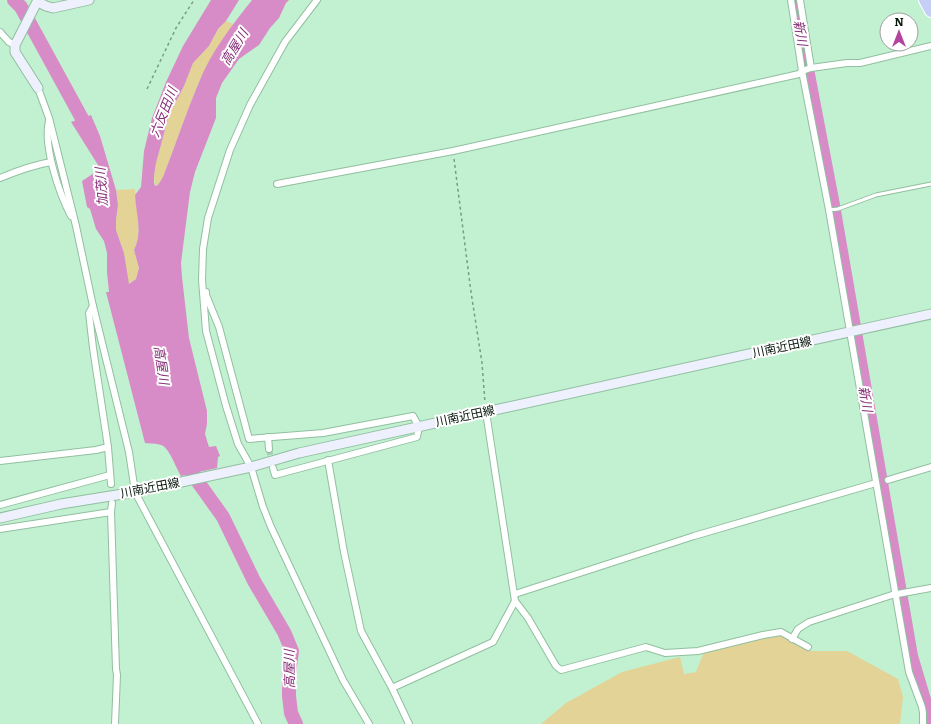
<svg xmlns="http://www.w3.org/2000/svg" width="931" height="724" font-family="Literata,'Noto Sans JP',serif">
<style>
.green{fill:#e3d396}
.water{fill:#d88cc7}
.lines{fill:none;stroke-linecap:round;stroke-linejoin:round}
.river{stroke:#d88cc7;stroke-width:14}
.street-tunnel{stroke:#a5d0b3;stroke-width:6;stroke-dasharray:6 3;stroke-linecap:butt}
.lane-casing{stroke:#91bfa0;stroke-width:5}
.street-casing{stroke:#91bfa0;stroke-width:8}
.secondary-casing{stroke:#91bfa0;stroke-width:11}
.highway-casing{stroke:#fff;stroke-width:14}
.path{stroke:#789c84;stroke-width:1.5;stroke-dasharray:3 3;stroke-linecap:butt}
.lane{stroke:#fff;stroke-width:3}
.street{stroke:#fff;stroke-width:6}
.secondary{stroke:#eef0fd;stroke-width:9}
.highway{stroke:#c5cef7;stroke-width:12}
.labels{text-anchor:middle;stroke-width:4;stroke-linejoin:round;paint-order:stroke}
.street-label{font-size:12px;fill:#031409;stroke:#fff}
.water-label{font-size:13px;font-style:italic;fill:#862d77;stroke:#fff}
</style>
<rect width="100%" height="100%" fill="#c2f1d1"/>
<g class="green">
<polygon points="226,21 233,24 209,62 199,81 163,177 158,185 155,186 154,176 156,163 169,115 184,86 193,63 209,46 218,29"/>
<path d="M135,189C136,209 143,231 134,250L139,268L136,279L128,284L124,253L116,230V220L118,205L116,190Z"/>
<polygon points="775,633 809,651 847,651 898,679 903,697 900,724 541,724 566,703 622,672 680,657 684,674 696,672 705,649"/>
</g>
<path class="water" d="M211,0H239L226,21L218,29L209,46L193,63L184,86L169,115L156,163L154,176V183L155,186L158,185L163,177C175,146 186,113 199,82C211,52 232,25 252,0H289L286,3L279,18L270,28L259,45L239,59L222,83L216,98V118L195,172L190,192L181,263L182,277L189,338L207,411V424L205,434L209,447L216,446L220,456L218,457L217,468L181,476C176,468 169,447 161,445C156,443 150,444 145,443L106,292H109L107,272V253L104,241L96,229L90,209L87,207L82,181L97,171L98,165L71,122L91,115L100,136L116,190L118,205L116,220V230L124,253L129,284L136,279L139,268L134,250C143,232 136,214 135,195L141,187L144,151L152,118L166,82L183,46Z"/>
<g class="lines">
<g class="river">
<polyline points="14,0 21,7 91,135"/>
<polyline points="795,0 806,66"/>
<polyline points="808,74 833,205 911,656 931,723"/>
<polyline points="188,468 223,517 254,581 284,632 292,651 289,674 289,696 291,713 296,724"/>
</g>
<polyline class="street-tunnel" points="269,449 272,464"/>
<defs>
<polyline id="lane" points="829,210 838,209 876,195 931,184"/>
<g id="street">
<polyline points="317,0 285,42 250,105 230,150 218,187 208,218 203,249 202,280 206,331 226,406 238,444 251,467 263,507 271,527 343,680 369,724"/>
<polyline points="791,0 802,71 829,210 909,672 922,707 923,713 923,724"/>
<polyline points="800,0 811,68"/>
<polyline points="0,32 9,42 15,45"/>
<polyline points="38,88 49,118 76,226 93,306 129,452 135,492 258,724"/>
<path d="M49,121C43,146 59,193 71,216"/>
<path d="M0,178C17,171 33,165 51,162"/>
<polyline points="277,184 453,151 799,74 802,71 811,68 847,63 860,63 931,46"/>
<polyline points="206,292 206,295 219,327 249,439 323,433 413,416 419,427 417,437 275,475 273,468"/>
<polyline points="93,306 89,313 93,348 108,447 111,484"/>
<polyline points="268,437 269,449"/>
<polyline points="328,460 344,552 361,631 392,688 409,724"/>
<polyline points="0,461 96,450 108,447"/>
<polyline points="888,480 931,467"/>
<polyline points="112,503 111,512 116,669 117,675 115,724"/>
<polyline points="0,505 110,475"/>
<polyline points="0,529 111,512"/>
<polyline points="515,594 694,536 876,483"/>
<polyline points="515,601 528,618 556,666 561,670 646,647 665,653 698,651 763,635 781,632 808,647"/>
<polyline points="792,639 798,629 809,622 892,595 931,588"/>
<polyline points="392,688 493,642 515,601 486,412"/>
</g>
<g id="secondary">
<polyline points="38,2 46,6 53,8 89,0"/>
<polyline points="38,88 15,52 15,45 38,0"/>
<polyline points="0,518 61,504 135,492 251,467 299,453 931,314"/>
</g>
<polyline id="highway" points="925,0 931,11"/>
</defs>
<use href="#lane" class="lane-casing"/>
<use href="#street" class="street-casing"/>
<use href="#secondary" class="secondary-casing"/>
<use href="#highway" class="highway-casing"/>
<g class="path">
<polyline points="147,89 176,28 194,0"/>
<polyline points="454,159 471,292 482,363 485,403"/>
</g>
<use href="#lane" class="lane"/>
<use href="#street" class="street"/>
<use href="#secondary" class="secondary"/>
<use href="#highway" class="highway"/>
</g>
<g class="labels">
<g class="street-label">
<text transform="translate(782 347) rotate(-12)" y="4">川南近田線</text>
<text transform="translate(465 416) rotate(-12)" y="4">川南近田線</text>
<text transform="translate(150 488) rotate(-11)" y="4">川南近田線</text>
</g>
<g class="water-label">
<text transform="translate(801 33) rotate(80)" y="5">新川</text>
<text transform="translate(234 47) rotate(-59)" y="5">高屋川</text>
<text transform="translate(163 112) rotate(-68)" y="5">六反田川</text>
<text transform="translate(101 187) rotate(-94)" y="5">加茂川</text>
<text transform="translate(162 365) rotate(82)" y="5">高屋川</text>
<text transform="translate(866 399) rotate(80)" y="5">新川</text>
<text transform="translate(289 669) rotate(-91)" y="5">高屋川</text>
</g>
</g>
<g transform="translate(899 32)"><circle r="19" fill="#ffffff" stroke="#9aa19d"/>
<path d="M0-3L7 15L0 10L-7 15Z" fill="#b3439f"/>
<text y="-6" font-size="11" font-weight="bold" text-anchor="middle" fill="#031409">N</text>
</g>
</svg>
